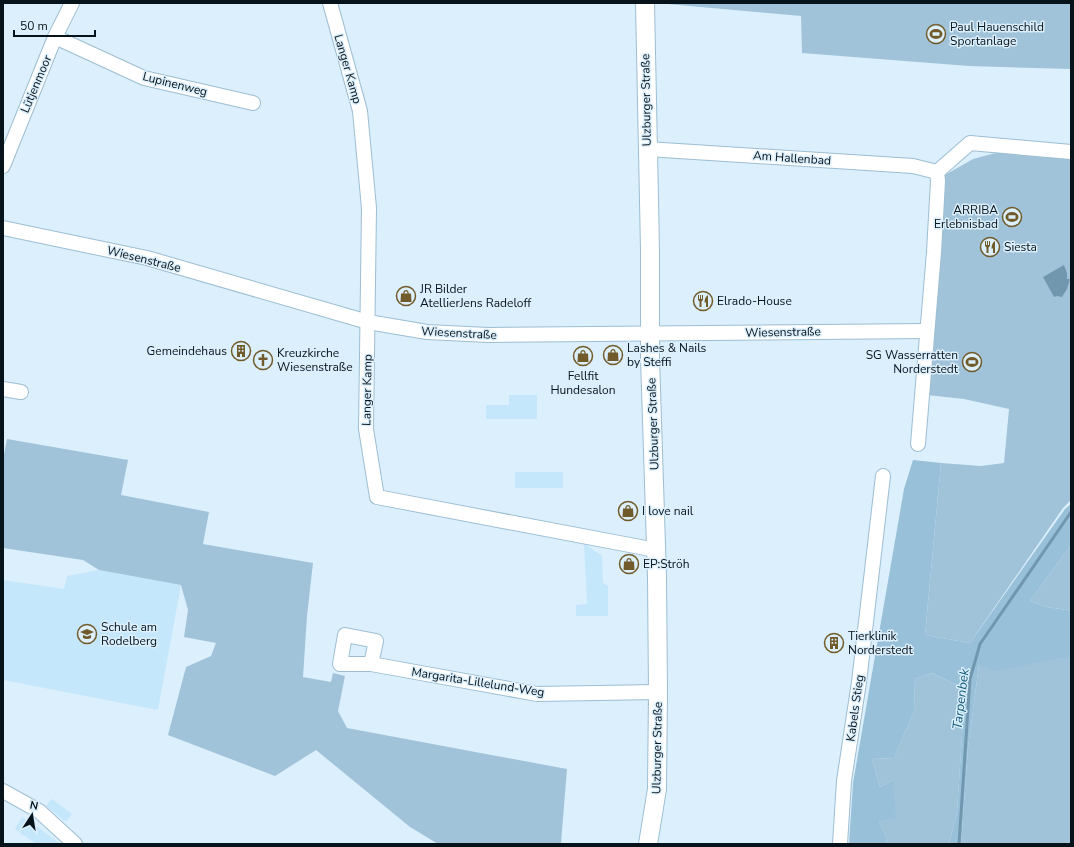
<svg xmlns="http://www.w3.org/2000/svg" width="1074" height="847" font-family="'Nunito Sans',sans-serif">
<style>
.built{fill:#c5e7fb}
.green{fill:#a1c3d9}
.forest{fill:#98c0d9}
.water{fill:#7197af}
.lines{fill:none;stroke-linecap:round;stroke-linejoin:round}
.stream{stroke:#7197af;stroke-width:3}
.minor-casing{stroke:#9dbed2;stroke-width:16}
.major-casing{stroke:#9dbed2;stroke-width:20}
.minor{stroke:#fff;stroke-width:14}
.major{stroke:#fff;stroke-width:18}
.labels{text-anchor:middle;stroke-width:3;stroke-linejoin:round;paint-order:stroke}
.poi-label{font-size:12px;fill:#07131a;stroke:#dbeffc;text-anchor:start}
.street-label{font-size:12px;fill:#07131a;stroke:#dbeffc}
.water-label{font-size:13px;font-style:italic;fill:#145a7b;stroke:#dbeffc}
</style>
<rect width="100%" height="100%" fill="#dbeffc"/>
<g class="built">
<polygon points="509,395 537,395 537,419 486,419 486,405 509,405"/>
<rect x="515" y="472" width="48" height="16"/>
<polygon points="584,543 602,556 603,583 608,586 608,616 576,616 576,605 587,604"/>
<polygon points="99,570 181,585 158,710 3,680 3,580 64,589 67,576"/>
<polygon points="52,799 72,814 66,822 46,806"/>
<polygon points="22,817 39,828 59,843 36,844 15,829"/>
</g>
<g class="green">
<polygon points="657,3 1071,3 1071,69 969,66 802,53 801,16"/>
<polygon points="1003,151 1071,157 1071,500 1063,508 970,643 925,635 941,463 981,466 1004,463 1009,409 964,399 927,395 945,175 973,159"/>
<polygon points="7,439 128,460 121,495 209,512 203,544 313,563 307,616 303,677 331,682 333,673 345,676 338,711 347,728 567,769 561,843 576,844 438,844 410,827 316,750 275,776 168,735 186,667 211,656 216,643 184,637 188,610 181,585 99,570 83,560 3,548 3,460"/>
<polygon points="1071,545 1071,613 1068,610 1046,607 1030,601"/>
<polygon points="1060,658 1071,658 1071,844 961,844 968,747 979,665"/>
<polygon points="932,673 965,689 957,812 949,844 886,844 887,839 879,821 893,780 880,787 872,759 894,758 914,711 915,679"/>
</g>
<polygon class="forest" points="913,460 941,463 925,635 970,643 1065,509 1071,504 1071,545 1030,601 1046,607 1068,610 1071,613 1071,658 1060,658 996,671 979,665 968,747 961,844 949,844 957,812 965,689 932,673 915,679 914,711 894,758 872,759 880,787 893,780 896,818 879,821 887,839 886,844 849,844 853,783 904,489"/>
<polygon class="water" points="1064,265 1067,273 1067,279 1070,279 1067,289 1062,297 1057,296 1054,297 1043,277"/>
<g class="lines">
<polyline class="stream" points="959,844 970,679 980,644 1071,512"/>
<defs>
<g id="minor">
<polyline points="330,3 360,111 369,208 366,429 377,497 656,550"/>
<polyline points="55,37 144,78 253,103"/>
<polyline points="647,149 913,166 937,172 938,181 934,252 918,444"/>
<polyline points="3,166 55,37 72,3"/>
<polyline points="937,172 970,143 1071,152"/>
<polyline points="3,228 147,258 368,322 427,332 488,335 927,331"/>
<polyline points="3,389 21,392"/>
<polyline points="371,664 376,641 345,635 340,664 371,664 537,694 658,692"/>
<polyline points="3,791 39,811 75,844"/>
<polyline points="840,844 844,781 859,682 883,476"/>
</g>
<polyline id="major" points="645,3 650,250 650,358 657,577 658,692 657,789 648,844"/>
</defs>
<use href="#minor" class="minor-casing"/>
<use href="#major" class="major-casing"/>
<use href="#minor" class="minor"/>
<use href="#major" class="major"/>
</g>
<defs>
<symbol id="stadium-ring" viewBox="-11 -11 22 22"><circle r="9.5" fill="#dbeffc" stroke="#725b2b" stroke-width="1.5"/><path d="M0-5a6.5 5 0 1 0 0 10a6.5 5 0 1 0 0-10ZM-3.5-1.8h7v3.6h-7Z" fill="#725b2b"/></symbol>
<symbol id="restaurant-ring" viewBox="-11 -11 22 22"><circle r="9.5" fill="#dbeffc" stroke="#725b2b" stroke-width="1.5"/><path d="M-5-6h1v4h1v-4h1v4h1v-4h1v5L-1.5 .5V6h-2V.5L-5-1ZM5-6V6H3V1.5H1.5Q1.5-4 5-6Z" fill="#725b2b"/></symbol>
<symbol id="shop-ring" viewBox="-11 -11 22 22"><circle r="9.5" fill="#dbeffc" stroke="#725b2b" stroke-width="1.5"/><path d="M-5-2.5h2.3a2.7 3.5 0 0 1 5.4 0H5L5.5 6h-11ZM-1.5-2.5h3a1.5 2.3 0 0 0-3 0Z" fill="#725b2b"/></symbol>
<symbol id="building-ring" viewBox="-11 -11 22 22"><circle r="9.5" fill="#dbeffc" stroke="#725b2b" stroke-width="1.5"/><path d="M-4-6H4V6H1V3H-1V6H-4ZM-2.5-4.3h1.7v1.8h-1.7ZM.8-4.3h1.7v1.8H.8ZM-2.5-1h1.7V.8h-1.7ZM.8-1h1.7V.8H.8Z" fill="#725b2b"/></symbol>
<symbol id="church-ring" viewBox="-11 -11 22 22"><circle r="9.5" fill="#dbeffc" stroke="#725b2b" stroke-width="1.5"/><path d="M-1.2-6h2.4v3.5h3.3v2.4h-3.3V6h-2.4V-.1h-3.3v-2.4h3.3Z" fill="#725b2b"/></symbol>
<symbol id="school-ring" viewBox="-11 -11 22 22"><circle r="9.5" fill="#dbeffc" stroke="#725b2b" stroke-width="1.5"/><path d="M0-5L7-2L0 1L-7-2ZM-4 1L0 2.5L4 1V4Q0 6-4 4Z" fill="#725b2b"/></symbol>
</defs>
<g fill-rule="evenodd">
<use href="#stadium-ring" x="925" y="23" width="22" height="22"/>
<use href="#stadium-ring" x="1001" y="206" width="22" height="22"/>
<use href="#restaurant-ring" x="979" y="236" width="22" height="22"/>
<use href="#shop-ring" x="395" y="285" width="22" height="22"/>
<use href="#restaurant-ring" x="692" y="290" width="22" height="22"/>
<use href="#building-ring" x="230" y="340" width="22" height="22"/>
<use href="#shop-ring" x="602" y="344" width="22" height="22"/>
<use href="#shop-ring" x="572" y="345" width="22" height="22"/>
<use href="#church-ring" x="252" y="349" width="22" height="22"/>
<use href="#stadium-ring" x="961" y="351" width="22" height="22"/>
<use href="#shop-ring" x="617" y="500" width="22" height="22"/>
<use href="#shop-ring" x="618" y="553" width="22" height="22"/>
<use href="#school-ring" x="76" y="623" width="22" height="22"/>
<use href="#building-ring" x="823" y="632" width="22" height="22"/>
</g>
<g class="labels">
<g class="poi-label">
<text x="950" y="31">Paul Hauenschild<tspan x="950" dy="14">Sportanlage</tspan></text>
<text x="998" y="214" text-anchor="end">ARRIBA<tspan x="998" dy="14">Erlebnisbad</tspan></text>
<text x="1004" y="251">Siesta</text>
<text x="420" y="293">JR Bilder<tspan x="420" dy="14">AtellierJens Radeloff</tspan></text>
<text x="717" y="305">Elrado-House</text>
<text x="627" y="352">Lashes &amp; Nails<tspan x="627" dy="14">by Steffi</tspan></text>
<text x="227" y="355" text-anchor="end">Gemeindehaus</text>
<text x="277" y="357">Kreuzkirche<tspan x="277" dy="14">Wiesenstraße</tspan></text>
<text x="958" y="359" text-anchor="end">SG Wasserratten<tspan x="958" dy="14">Norderstedt</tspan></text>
<text x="583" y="380" text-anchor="middle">Fellfit<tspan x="583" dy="14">Hundesalon</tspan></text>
<text x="642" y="515">I love nail</text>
<text x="643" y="568">EP:Ströh</text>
<text x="101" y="631">Schule am<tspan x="101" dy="14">Rodelberg</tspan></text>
<text x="848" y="640">Tierklinik<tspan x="848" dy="14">Norderstedt</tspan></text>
</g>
<g class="street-label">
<text transform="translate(348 69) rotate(74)" y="4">Langer Kamp</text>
<text transform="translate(36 84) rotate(-67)" y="4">Lütjenmoor</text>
<text transform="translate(175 84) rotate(14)" y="4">Lupinenweg</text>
<text transform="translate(646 100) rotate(-91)" y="4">Ulzburger Straße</text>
<text transform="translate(792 158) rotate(4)" y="4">Am Hallenbad</text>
<text transform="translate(144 259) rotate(14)" y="4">Wiesenstraße</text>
<text transform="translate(783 332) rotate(-1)" y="4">Wiesenstraße</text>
<text transform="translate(459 333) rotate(3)" y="4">Wiesenstraße</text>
<text transform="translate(367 390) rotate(-89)" y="4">Langer Kamp</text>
<text transform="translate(653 424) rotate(-92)" y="4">Ulzburger Straße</text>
<text transform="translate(478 682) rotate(9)" y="4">Margarita-Lillelund-Weg</text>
<text transform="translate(855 708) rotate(-82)" y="4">Kabels Stieg</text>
<text transform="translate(657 748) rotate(-89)" y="4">Ulzburger Straße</text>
</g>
<g class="water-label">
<text transform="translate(960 699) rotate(-83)" y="5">Tarpenbek</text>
</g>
</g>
<rect width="1074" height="847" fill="none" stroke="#07131a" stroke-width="8"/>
<g transform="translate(32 815) rotate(12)" stroke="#dbeffc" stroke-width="3" paint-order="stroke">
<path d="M0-3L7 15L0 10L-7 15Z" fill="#07131a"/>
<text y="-6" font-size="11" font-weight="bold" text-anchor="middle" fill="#07131a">N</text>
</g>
<path d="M14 30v6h81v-6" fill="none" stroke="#07131a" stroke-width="2"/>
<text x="20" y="30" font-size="12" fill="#07131a" stroke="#dbeffc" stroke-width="3" paint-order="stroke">50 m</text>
</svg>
